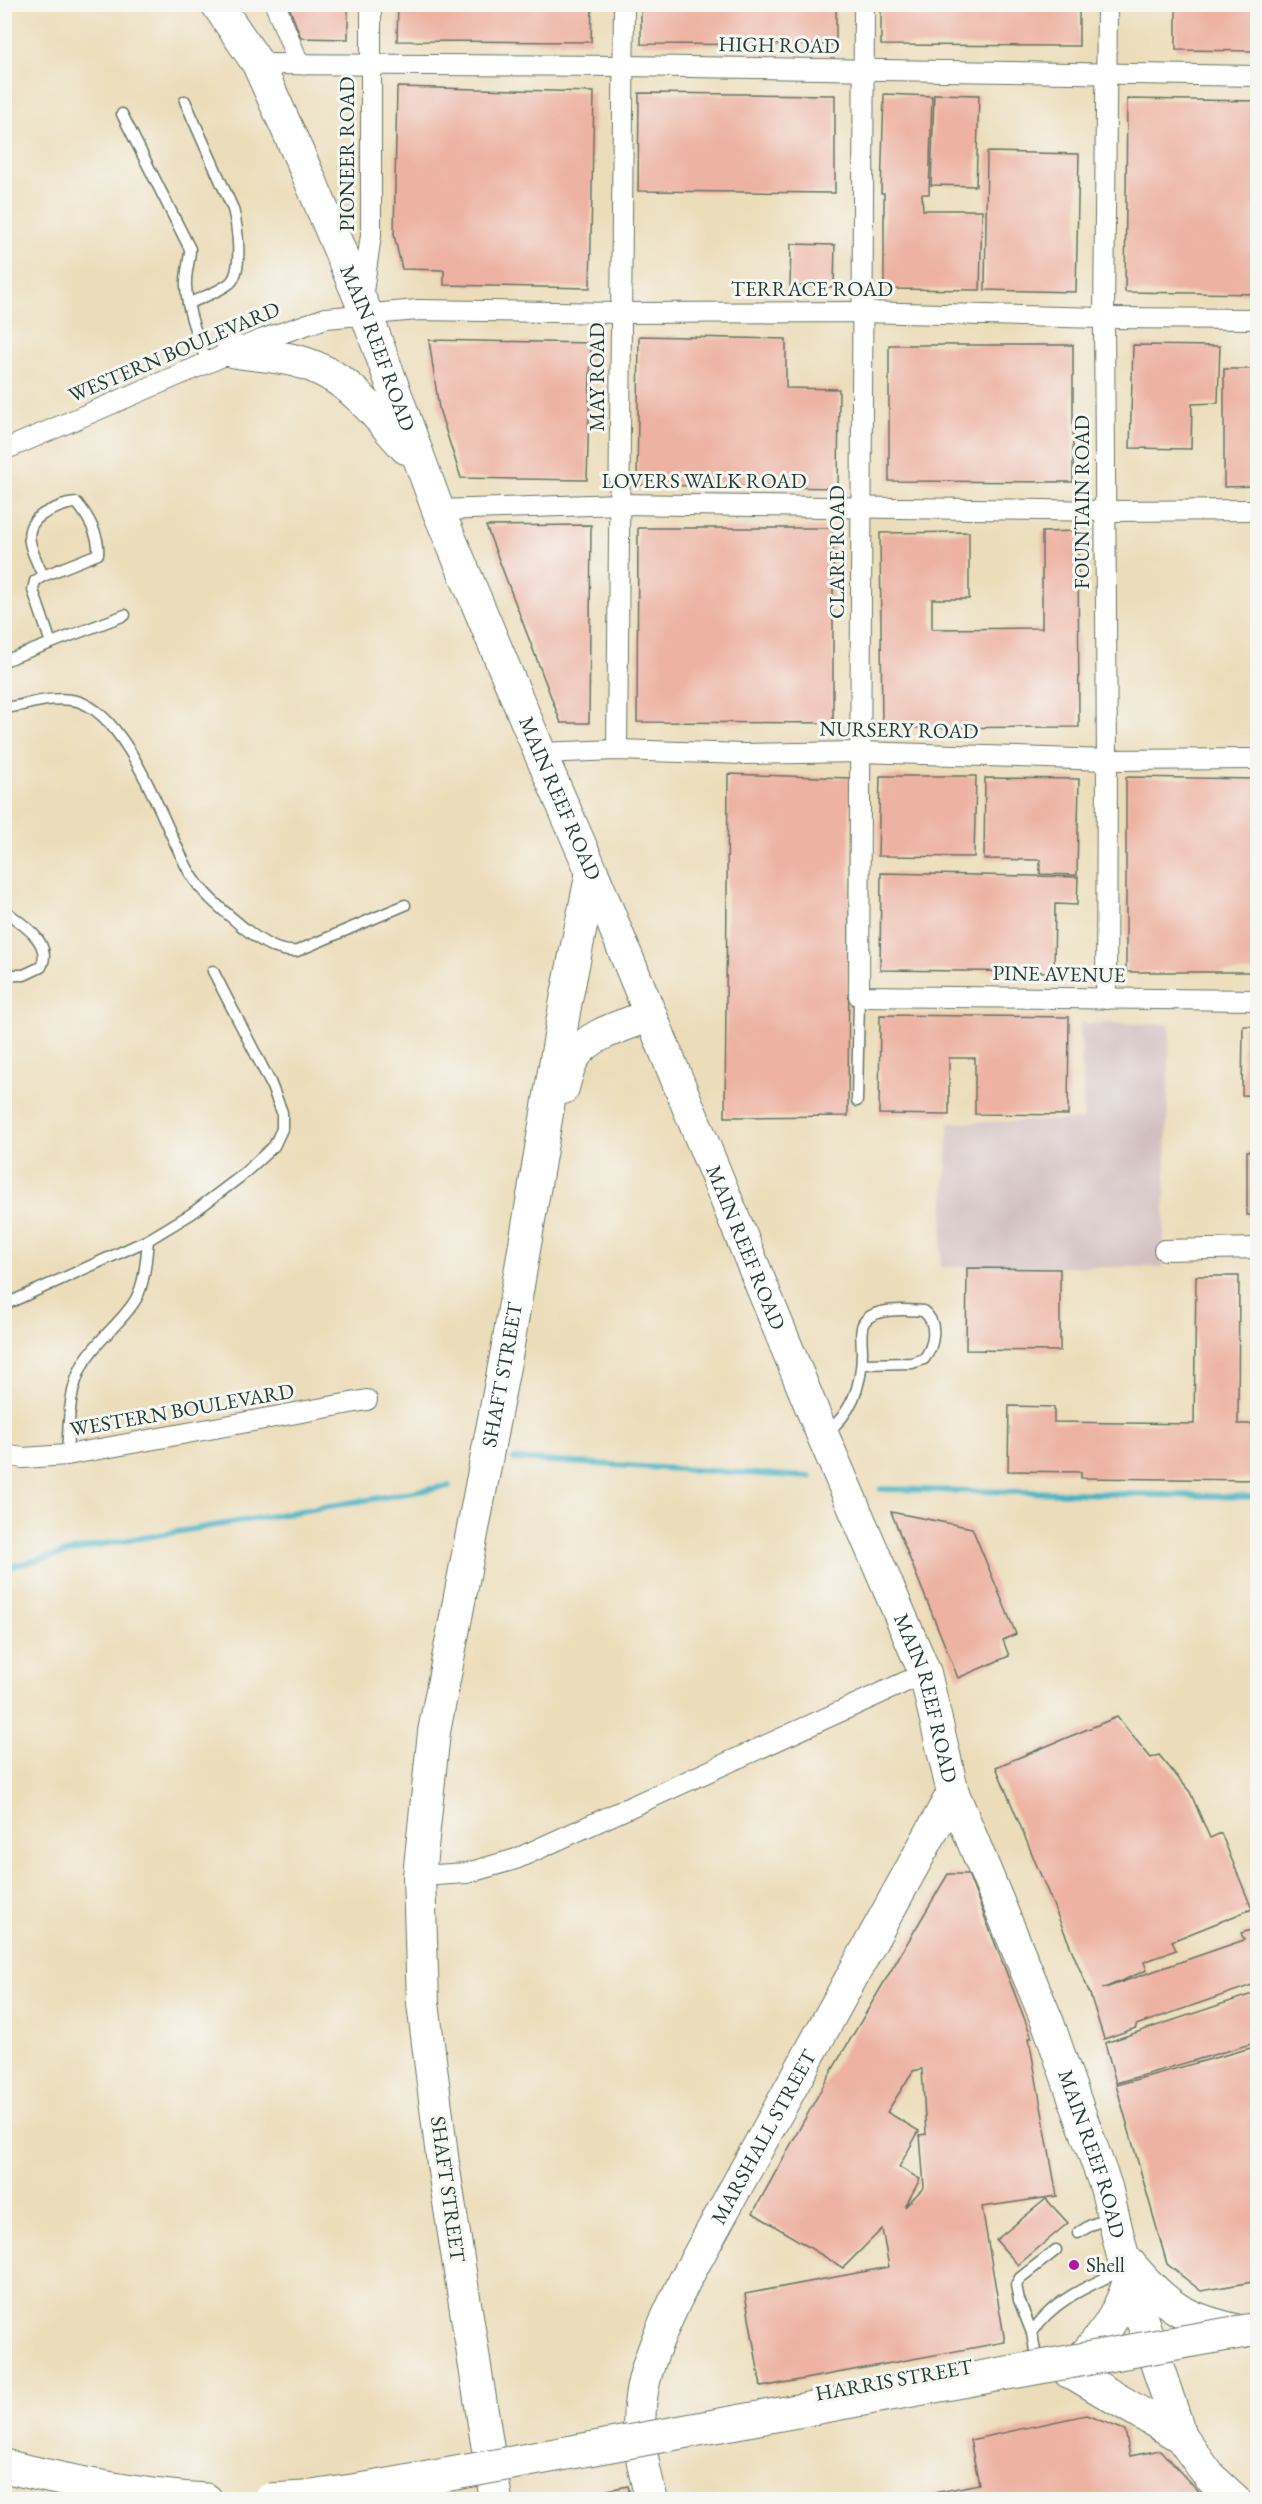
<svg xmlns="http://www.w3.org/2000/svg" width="1262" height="2504" font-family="'EB Garamond',serif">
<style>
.industrial{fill:#d2bfc0}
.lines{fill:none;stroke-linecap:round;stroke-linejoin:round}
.stream{stroke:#45b2c2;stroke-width:6}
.building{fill:#edb2a2;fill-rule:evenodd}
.lane-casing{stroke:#677563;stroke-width:13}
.street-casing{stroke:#677563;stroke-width:22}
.primary-casing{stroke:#677563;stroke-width:34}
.highway-casing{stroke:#677563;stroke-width:35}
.lane{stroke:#fff;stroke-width:10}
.street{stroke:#fff;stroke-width:20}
.primary{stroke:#fff;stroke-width:32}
.highway{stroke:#fff;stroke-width:33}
.highway-bridge-casing{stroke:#677563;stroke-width:35;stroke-linecap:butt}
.highway-bridge{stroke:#fff;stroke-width:33}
.poi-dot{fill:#b5179e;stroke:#f6f6f2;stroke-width:2}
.labels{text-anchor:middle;stroke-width:6;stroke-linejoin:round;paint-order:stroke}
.street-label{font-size:21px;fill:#1f3d34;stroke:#f6f6f2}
.poi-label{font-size:21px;fill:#1f3d34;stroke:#f6f6f2;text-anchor:start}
</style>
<rect width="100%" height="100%" fill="#f6f6f2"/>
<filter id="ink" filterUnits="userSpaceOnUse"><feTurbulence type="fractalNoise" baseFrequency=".0167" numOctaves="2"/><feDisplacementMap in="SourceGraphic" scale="12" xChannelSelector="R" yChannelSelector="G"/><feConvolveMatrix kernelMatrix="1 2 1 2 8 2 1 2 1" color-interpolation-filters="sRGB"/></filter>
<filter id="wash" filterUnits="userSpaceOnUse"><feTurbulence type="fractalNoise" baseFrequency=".008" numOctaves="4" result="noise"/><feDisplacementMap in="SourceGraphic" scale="24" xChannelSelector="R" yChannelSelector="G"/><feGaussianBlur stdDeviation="1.35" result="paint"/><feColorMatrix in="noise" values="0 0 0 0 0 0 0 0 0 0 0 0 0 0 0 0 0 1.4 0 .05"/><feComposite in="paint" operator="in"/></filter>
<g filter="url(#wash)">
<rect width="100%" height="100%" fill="#ecddba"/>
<polygon class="industrial" points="1080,1023 1170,1024 1163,1267 940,1267 949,1123 1084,1120"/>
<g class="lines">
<g class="stream">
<polyline points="514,1459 810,1477"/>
<polyline points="881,1489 1258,1497"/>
<polyline points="4,1568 99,1545 449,1486"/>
</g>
</g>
<g id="blocks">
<g class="building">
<polygon points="288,4 348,4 348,39 301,38"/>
<polygon points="398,4 592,4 591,42 397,41"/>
<polygon points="641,4 836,4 836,45 641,44"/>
<polygon points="881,4 1079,4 1079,46 881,45"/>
<polygon points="1176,4 1258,4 1258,51 1176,50"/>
<polygon points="397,87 594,92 590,288 444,285 444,270 402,269 394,235"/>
<polygon points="639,93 835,95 835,193 638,191"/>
<polygon points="884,94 932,96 929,194 922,194 923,210 982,210 980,290 884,289 884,193 881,193"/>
<polygon points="934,94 979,95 976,186 931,185"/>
<polygon points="1127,99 1258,101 1258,294 1125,292"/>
<polygon points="987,152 1079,154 1076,292 985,290"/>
<polygon points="791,244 835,245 834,287 790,286"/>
<polygon points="639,336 786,339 786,388 839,389 838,488 637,485"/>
<polygon points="429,340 591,343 587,480 461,478 439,409"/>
<polygon points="889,345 1073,345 1073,482 889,481"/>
<polygon points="1133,345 1220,346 1218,403 1192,404 1191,449 1130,448"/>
<polygon points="1224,369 1258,369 1258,486 1224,487"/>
<polygon points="591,525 589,723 561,723 486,526"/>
<polygon points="638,528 833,528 833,723 637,722"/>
<polygon points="1078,531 1079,727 882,728 880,533 969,532 969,599 932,599 932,629 1042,628 1042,532"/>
<polygon points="728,774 850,778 848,1116 725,1117"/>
<polygon points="880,776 976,776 974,857 878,856"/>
<polygon points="1126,777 1258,779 1258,972 1126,972"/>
<polygon points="985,778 1079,779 1077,875 1040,874 1040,860 984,859"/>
<polygon points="881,873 1078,877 1077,905 1055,904 1054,972 880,970"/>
<polygon points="880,1015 1069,1017 1068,1115 975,1114 975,1058 949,1058 949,1115 879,1114"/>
<polygon points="1243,1026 1258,1026 1258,1096 1242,1095"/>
<rect x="1247" y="1151" width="11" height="64"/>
<polygon points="967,1268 1060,1269 1060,1351 966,1350"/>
<polygon points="1196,1276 1239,1276 1238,1424 1258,1424 1258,1480 1081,1478 1081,1472 1008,1471 1009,1406 1054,1407 1054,1422 1194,1424"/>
<polygon points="891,1512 972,1528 1016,1634 1003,1640 1009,1656 958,1678"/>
<polygon points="1117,1717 1151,1758 1159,1755 1190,1792 1210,1838 1221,1833 1252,1909 1172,1941 1176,1950 1144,1962 1147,1970 1102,1989 1244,1940 1241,1933 1258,1928 1258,1983 1136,2025 1136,2028 1104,2039 1090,1994 996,1767"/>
<path d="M948,1874H968L1032,2038H1029L1031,2050L1057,2196L982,2207L1005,2342L761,2387L745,2294L889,2267L882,2229L843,2268L753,2213L828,2077ZM922,2069L926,2134L920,2135L924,2187L905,2207L920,2179L899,2167L919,2131L887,2112L913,2071Z"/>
<polygon points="1258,1992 1258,2042 1116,2083 1105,2043"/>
<polygon points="1258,2046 1258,2281 1201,2291 1167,2264 1116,2085"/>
<polygon points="1046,2199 1068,2223 1018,2265 996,2240"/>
<polygon points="1086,2415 1125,2430 1130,2456 1160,2450 1206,2500 899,2500 979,2484 970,2440"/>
<polygon points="628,2486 631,2500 567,2500 567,2498"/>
</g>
</g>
</g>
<g filter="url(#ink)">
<use href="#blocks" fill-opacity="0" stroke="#677563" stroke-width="1.5"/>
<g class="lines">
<defs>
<g id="lane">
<path d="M185,101L233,209C237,225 244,270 230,283C219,292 200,298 188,304"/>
<path d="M122,114L190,249C190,261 185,273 186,286C187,312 198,338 207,363"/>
<path d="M43,576L98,554C100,537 88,516 77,503C66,503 59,507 49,511C16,526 32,550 43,576L35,581L33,590L51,643"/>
<polyline points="4,661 125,615"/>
<path d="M4,708C28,705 54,695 77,701C130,716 164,828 190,873C204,896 224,911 244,928C259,940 277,953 297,951L405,905"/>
<path d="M4,910C20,923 54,942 41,967L24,975H4"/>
<polyline points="857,1101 859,996"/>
<polyline points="4,1305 148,1240"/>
<path d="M826,1433C852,1413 862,1385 862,1352C862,1343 859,1328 865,1321C876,1307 908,1310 923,1311C939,1323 934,1346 924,1359L912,1363L862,1364"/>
<path d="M67,1455C69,1425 68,1391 83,1364C96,1340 122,1323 136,1299C145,1282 146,1260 148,1240L191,1214L240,1177L274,1146L282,1129V1112L270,1082L213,971"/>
<polyline points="1078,2233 1091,2225 1110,2217"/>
<polyline points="1032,2333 1019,2300 1016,2285 1020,2278 1056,2250"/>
<path d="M1037,2363L1032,2333C1051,2301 1090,2285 1123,2270"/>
</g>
<g id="street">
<polyline points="275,4 299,64"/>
<polyline points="864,4 859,996 1258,1000"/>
<polyline points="258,64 624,66 1258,76"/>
<polyline points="362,299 371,235 371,4"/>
<polyline points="4,450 258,341 326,318 418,310 621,313 861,312 1104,318 1258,319"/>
<polyline points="438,510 620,504 1106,511 1258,510"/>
<polyline points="617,750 624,4"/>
<polyline points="540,753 617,750 744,754 860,752 1107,760 1258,759"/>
<polyline points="1106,999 1107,760 1104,318 1107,4"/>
<polyline points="1164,1250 1258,1248"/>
<polyline points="4,1455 23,1458 67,1455 367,1400"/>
<polyline points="419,1876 467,1873 516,1859 925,1673"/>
</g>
<g id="primary">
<path id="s1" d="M217,4L258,64L308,175L366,313L438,510L540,753L592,872L823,1436L925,1673L953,1793L1048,2023L1077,2106L1106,2187L1129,2281L1181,2437L1210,2477L1235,2500"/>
<path d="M232,351C254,355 276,356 297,361C349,375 372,411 406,448"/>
<path d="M563,1088C566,1077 568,1066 574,1057C589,1033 627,1025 651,1015"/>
<path d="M1129,2263C1168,2309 1185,2319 1244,2332"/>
<path d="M1069,2372C1099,2339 1115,2325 1129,2281"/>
<polyline points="1073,2373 1181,2437"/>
<path id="s2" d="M496,2500L443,2164L423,2003L419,1876L434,1732L507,1351L566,1000L592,872"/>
<path id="s3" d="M652,2500C624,2405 645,2364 685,2280L953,1793"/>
</g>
<path id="highway" d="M4,2466C71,2482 137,2496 206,2500"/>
</defs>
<use href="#lane" class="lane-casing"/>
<use href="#street" class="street-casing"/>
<use href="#primary" class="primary-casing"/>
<use href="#highway" class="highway-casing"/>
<use href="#lane" class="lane"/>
<use href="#street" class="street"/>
<use href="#primary" class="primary"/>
<use href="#highway" class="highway"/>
<defs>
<path id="highway-bridge" d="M270,2500L305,2498L372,2488C667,2436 962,2379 1258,2329"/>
</defs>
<use href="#highway-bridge" class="highway-bridge-casing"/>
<use href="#highway-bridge" class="highway-bridge"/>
</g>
</g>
<circle class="poi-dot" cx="1074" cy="2265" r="6"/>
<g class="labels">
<g class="street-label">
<text transform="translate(779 45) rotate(1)" y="7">HIGH ROAD</text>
<text transform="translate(347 154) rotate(-90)" y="7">PIONEER ROAD</text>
<text x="812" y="296">TERRACE ROAD</text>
<text dy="7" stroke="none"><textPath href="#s1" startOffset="381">MAIN REEF ROAD</textPath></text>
<text transform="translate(174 352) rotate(-23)" y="7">WESTERN BOULEVARD</text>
<text transform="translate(597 377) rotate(-90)" y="7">MAY ROAD</text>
<text x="704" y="488">LOVERS WALK ROAD</text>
<text transform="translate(1082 502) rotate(-90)" y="7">FOUNTAIN ROAD</text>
<text transform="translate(837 552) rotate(-90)" y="7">CLARE ROAD</text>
<text transform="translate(899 730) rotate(1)" y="7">NURSERY ROAD</text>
<text dy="7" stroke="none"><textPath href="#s1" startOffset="867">MAIN REEF ROAD</textPath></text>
<text transform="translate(1059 974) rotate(1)" y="7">PINE AVENUE</text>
<text dy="7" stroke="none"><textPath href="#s1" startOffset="1353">MAIN REEF ROAD</textPath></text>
<text dy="7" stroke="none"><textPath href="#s2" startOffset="1138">SHAFT STREET</textPath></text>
<text transform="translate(182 1410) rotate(-10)" y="7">WESTERN BOULEVARD</text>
<text dy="7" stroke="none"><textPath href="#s1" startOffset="1839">MAIN REEF ROAD</textPath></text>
<text dy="7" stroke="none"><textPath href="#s3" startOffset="393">MARSHALL STREET</textPath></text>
<text dy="7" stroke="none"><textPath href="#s1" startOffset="2325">MAIN REEF ROAD</textPath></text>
<text transform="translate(448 2189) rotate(82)" y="7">SHAFT STREET</text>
<text transform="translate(894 2380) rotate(-10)" y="7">HARRIS STREET</text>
</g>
<g class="poi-label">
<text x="1086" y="2272">Shell</text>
</g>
</g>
<rect width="1262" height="2504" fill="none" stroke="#f6f6f2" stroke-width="24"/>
</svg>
